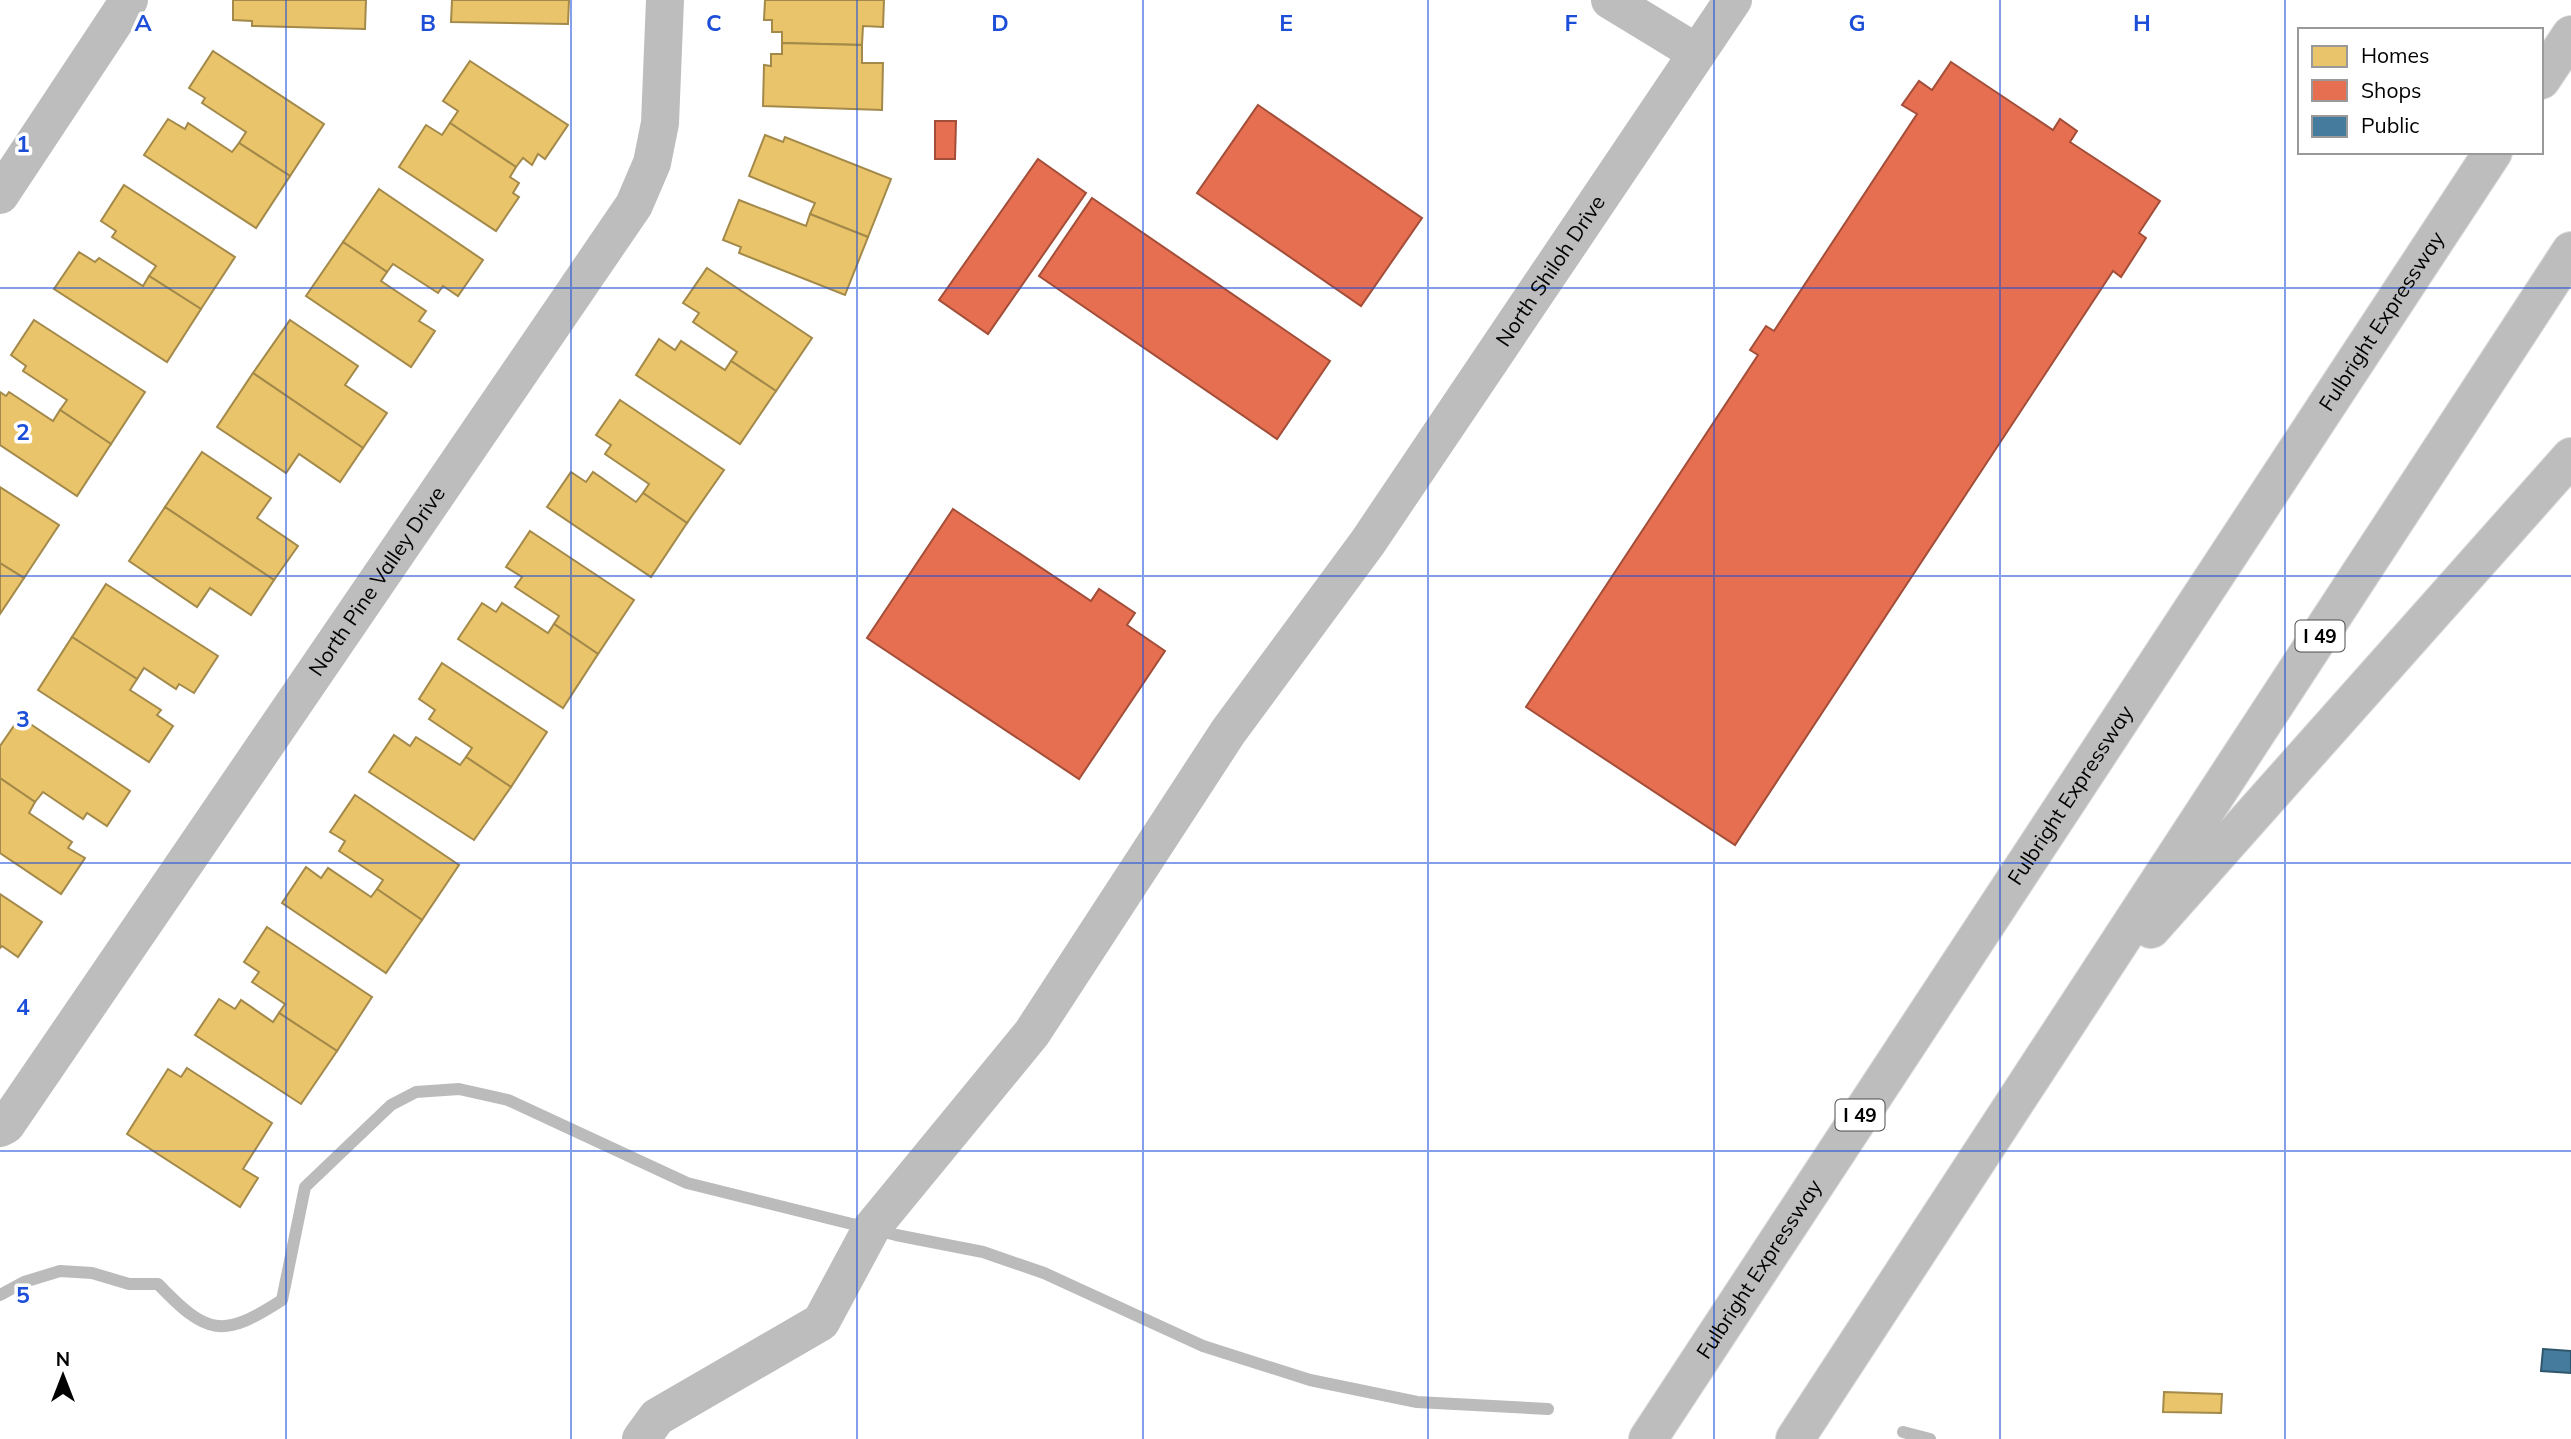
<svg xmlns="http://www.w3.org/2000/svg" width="2571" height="1439" font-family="Mulish,sans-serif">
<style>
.homes{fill:#e9c46a;stroke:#a3894a;stroke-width:2}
.shops{fill:#e76f51;stroke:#a24e39;stroke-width:2}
.public{fill:#457b9d;stroke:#30566e;stroke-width:2}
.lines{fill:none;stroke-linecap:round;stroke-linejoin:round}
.stream{stroke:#bbb;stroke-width:12}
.highway-casing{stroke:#dbdbdb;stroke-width:40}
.minor{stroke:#bdbdbd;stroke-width:38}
.highway{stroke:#bdbdbd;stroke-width:38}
.grid{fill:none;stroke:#1d4ed8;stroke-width:2;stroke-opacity:0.55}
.labels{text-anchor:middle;stroke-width:7;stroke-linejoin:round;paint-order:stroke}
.shield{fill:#fff;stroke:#4c4c4c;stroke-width:2}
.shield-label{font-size:19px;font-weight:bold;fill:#000}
.street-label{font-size:21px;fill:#000;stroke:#fff}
.grid-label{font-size:23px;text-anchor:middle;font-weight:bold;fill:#1d4ed8;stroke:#fff;stroke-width:7;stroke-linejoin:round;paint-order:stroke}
</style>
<rect width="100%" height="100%" fill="#fff"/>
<g class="homes">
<polygon points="233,0 366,0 365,29 252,26 252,21 233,20"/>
<polygon points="452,0 569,0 568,24 451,22"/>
<polygon points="765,0 884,0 883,27 863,26 862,45 782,43 782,32 772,32 772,20 764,20"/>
<polygon points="782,43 862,45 862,63 883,63 882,110 763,106 764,65 771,66 771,54 782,54"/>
<polygon points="213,51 324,124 290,176 239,143 246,132 202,103 205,98 189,88"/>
<polygon points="470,61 568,125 545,159 538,154 532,165 523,158 516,167 450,123 458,111 443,101"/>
<polygon points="168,119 185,129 188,123 232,152 239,143 290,176 256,228 144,155"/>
<polygon points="450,123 516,167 510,177 519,183 513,193 519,197 496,231 399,167 426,125 442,135"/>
<polygon points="765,135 783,142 785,137 891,179 868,237 810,214 815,203 749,176"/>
<polygon points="124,185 235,257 201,309 149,276 156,266 112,237 116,231 101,221"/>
<polygon points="379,189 483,260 458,296 443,286 438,293 393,264 387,272 343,242"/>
<polygon points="739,200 806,226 810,214 868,237 845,295 739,253 741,247 723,240"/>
<polygon points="343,242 387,272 381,281 426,311 419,321 435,331 411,367 306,296"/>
<polygon points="79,252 95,262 99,258 143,286 149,276 201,309 167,362 54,289"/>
<polygon points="707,268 812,338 776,391 731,361 737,352 693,322 699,313 683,303"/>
<polygon points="34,320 145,392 111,444 60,410 67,400 23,371 26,366 11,355"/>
<polygon points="290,320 358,366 345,385 387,413 363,448 253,373"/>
<polygon points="659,339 675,350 681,341 725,370 731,361 776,391 740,444 636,375"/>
<polygon points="253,373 363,448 340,482 299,454 286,473 217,427"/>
<polygon points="0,392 6,396 9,392 53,421 60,410 111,444 77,496 0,445"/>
<polygon points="620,400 724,470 687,523 643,493 649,484 605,454 611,445 596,435"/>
<polygon points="202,452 271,498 257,518 298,546 274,580 165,507"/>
<polygon points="571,472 586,482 593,472 636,502 643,493 687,523 651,577 547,507"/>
<polygon points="0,487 59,525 24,578 0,563"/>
<polygon points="165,507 274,580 251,615 210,588 197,607 129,561"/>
<polygon points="530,531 634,600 598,654 554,624 559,616 515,587 522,577 506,567"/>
<polygon points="0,563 24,578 0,614"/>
<polygon points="106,584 218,656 194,693 179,684 176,689 144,668 137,679 72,637"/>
<polygon points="482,603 496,612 502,603 548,633 554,624 598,654 563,708 458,639"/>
<polygon points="72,637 137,679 130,690 161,710 157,715 173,726 149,762 38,690"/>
<polygon points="442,663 547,732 511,787 466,757 472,748 429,719 435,710 419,699"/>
<polygon points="20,717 130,791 107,826 87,813 83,819 43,792 35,802 0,778 0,746"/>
<polygon points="394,735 410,746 416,737 460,765 466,757 511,787 474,840 369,772"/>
<polygon points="0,778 35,802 29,813 72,842 68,848 85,858 61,894 0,853"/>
<polygon points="355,795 459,865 422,920 377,889 383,880 339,851 345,841 330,832"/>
<polygon points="306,867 321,878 328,868 371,897 377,889 422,920 386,973 282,903"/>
<polygon points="0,894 42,922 18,957 2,946 0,948"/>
<polygon points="267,927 372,997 337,1051 279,1013 285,1004 252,982 259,972 244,962"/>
<polygon points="219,999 235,1009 241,1000 273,1022 279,1013 337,1051 301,1104 195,1035"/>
<polygon points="187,1068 272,1123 243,1169 258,1178 240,1207 127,1134 168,1069 181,1077"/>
<polygon points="2164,1392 2222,1394 2221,1413 2163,1412"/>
</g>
<g class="shops">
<polygon points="1951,62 2053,130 2060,119 2077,131 2070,142 2160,201 2139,233 2146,238 2121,277 2113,271 1735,845 1526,707 1758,355 1750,350 1766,326 1774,331 1917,114 1902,105 1919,81 1932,90"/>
<polygon points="1258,105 1422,218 1361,306 1197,193"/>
<polygon points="935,121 956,121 955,159 935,159"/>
<polygon points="1038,159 1086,193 988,334 939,300"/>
<polygon points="1092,198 1330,361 1277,439 1039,276"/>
<polygon points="953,509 1091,601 1099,589 1135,613 1127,625 1165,651 1079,779 867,638"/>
</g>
<polygon class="public" points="2543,1349 2571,1351 2571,1373 2541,1371"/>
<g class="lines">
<g class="stream">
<path d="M0,1295L24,1282L60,1271L92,1273L129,1284H158C207,1335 222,1339 282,1300L305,1187L391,1105L416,1092L459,1089L508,1100L687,1183L896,1235L983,1252L1044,1273L1203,1346L1310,1380L1417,1402L1548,1409"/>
<polyline points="1903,1432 1930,1439"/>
</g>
<defs>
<g id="highway">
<polyline points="2541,80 2571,35"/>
<polyline points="2151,929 2571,457"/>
<path id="s3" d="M1648,1439L2493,152"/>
<polyline points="1795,1439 2571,251"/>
</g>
</defs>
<use href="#highway" class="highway-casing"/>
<g class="minor">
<polyline points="1610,0 1697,53"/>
<polyline points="0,195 129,0"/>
<path id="s1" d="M0,1128L6,1125L634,205L652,163L660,123L665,0"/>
<path id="s2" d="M641,1439L657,1417L821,1322L871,1229L1032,1033L1228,732L1368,542L1733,0"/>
</g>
<use href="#highway" class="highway"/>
</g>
<path class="grid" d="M286,0V1439M571,0V1439M857,0V1439M1143,0V1439M1428,0V1439M1714,0V1439M2000,0V1439M2285,0V1439M0,288H2571M0,576H2571M0,863H2571M0,1151H2571"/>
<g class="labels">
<g class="shield">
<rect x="2295.5" y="620.5" width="49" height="31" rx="5"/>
<rect x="1835.5" y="1099.5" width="49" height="31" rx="5"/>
</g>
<g class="shield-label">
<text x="2320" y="643">I 49</text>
<text x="1860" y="1122">I 49</text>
</g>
<g class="street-label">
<text dy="7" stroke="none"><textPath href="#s2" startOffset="1498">North Shiloh Drive</textPath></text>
<text dy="7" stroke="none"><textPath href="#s3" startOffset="1337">Fulbright Expressway</textPath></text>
<text dy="7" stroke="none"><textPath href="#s1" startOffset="665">North Pine Valley Drive</textPath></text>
<text dy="7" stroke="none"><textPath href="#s3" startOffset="770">Fulbright Expressway</textPath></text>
<text dy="7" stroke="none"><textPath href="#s3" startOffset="203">Fulbright Expressway</textPath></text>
</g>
</g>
<g class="grid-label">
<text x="143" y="31">A</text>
<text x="428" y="31">B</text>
<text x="714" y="31">C</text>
<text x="1000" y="31">D</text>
<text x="1286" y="31">E</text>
<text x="1571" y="31">F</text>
<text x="1857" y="31">G</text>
<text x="2142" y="31">H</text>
<text x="23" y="152">1</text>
<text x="23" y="440">2</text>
<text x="23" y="727">3</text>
<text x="23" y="1015">4</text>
<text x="23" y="1303">5</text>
</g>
<rect x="2298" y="28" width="245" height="126" fill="#ffffff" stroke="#999999" stroke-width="2"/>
<rect x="2312" y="46" width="35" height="21" fill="#e9c46a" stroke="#999999" stroke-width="2"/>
<text x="2361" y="63" font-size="21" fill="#000000">Homes</text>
<rect x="2312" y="80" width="35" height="21" fill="#e76f51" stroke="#999999" stroke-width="2"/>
<text x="2361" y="98" font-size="21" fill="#000000">Shops</text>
<rect x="2312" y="116" width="35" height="21" fill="#457b9d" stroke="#999999" stroke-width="2"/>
<text x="2361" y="133" font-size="21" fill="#000000">Public</text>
<g transform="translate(63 1376)" stroke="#ffffff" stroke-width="5" paint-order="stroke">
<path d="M0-5L12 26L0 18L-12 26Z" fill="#000000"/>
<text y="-10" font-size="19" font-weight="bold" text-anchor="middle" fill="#000000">N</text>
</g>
</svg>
